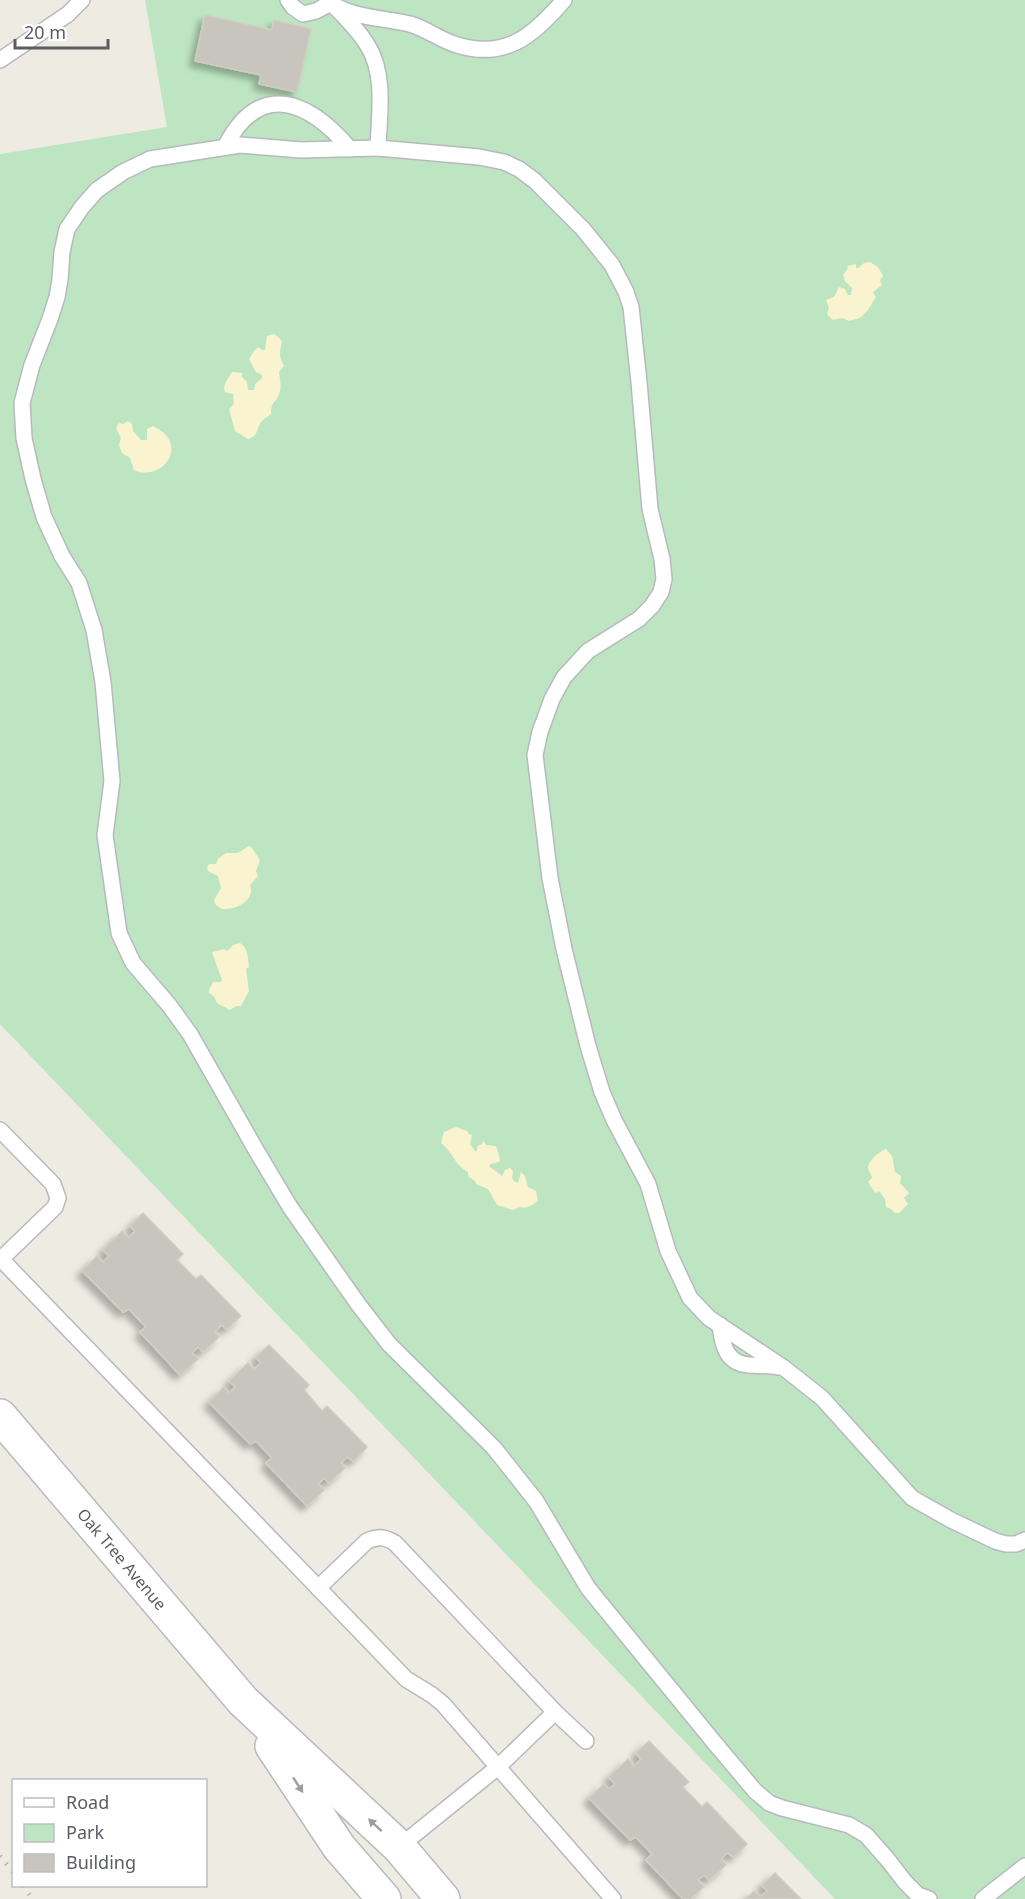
<svg xmlns="http://www.w3.org/2000/svg" width="1025" height="1899" font-family="'Noto Sans',sans-serif">
<style>
.green{fill:#bee5c1}
.sand{fill:#f9f3d0}
.building{fill:#c8c5bf;stroke:#d2cdc0;stroke-width:1.5;filter:url(#shadow)}
.lines{fill:none;stroke-linecap:round;stroke-linejoin:round}
.lane-casing{stroke:#b7b9be;stroke-width:18}
.secondary-casing{stroke:#b8bac0;stroke-width:36}
.lane{stroke:#fff;stroke-width:15}
.secondary{stroke:#fff;stroke-width:33}
.rail{stroke:#b3b4b4;stroke-width:4.5;stroke-dasharray:1.5 8;stroke-linecap:butt}
.oneway{fill:#9c9ea1}
.labels{text-anchor:middle;stroke-width:4.5;stroke-linejoin:round;paint-order:stroke}
.street-label{font-size:16px;fill:#5a5d63;stroke:#fff}
</style>
<defs>
<filter id="shadow"><feDropShadow dx="-5.5" dy="5.5" stdDeviation="3" flood-color="#0004"/></filter>
</defs>
<rect width="100%" height="100%" fill="#edebe2"/>
<polygon class="green" points="145,0 1025,0 1025,1899 835,1899 0,1024 0,154 167,127"/>
<g class="sand">
<polygon points="870,262 878,267 883,276 880,280 882,285 873,292 876,297 868,310 860,318 849,321 842,318 833,320 827,314 829,308 826,300 834,297 839,287 845,289 848,295 851,295 852,288 845,281 843,275 848,268 847,266 856,264 856,268 858,268 864,263"/>
<path d="M274,334C284,341 282,341 280,351C279,356 282,362 284,366L279,372C280,380 282,387 279,394C275,404 271,402 271,414C269,416 265,418 263,420C255,428 260,436 248,439L235,431L229,409L234,404L233,394L225,392C222,384 229,378 232,372L242,373V377L247,382L248,390H254L255,384L262,378V375L256,372L249,359L254,351L258,347L262,350H265L267,336Z"/>
<path d="M128,421L132,424L133,431L141,440H147V429L153,426C158,429 165,432 168,438C181,459 154,480 134,470L130,458L122,453L119,445L121,438L116,428L119,423L123,424Z"/>
<path d="M249,846L252,848L260,860L256,871L258,876L250,885C256,900 236,910 222,909L216,905L214,900L221,888L218,876L208,871L207,867L209,864H216L218,859L226,853H238Z"/>
<path d="M240,943C248,948 248,958 249,967L246,969L249,991L241,1006H236L230,1010L217,1003L214,996L209,993V990L213,982H220L222,980L212,952L224,949L227,951L233,945Z"/>
<path d="M456,1127L467,1131L469,1134L472,1135L470,1144L475,1151H477V1146L481,1145L484,1141L486,1145L496,1146L500,1159L499,1162L491,1164L489,1166L502,1176L505,1170L510,1168L513,1171L512,1178L514,1181L518,1183L521,1172L525,1176L528,1187L536,1191L538,1201C532,1205 527,1209 520,1207L513,1210L497,1205L488,1189L476,1184L475,1181L468,1176V1172C455,1166 452,1151 441,1143L444,1132Z"/>
<path d="M886,1149L892,1156L895,1172L901,1176L900,1183L909,1193L904,1198L908,1204L899,1213H895L891,1209L886,1207L885,1199L879,1191L875,1193L868,1182L872,1178C872,1175 869,1172 868,1168C868,1160 879,1152 886,1149Z"/>
</g>
<g class="building">
<polygon points="205,15 272,30 274,20 311,29 297,92 259,84 261,75 195,61"/>
<polygon points="143,1213 183,1254 177,1260 196,1279 201,1275 241,1316 227,1329 221,1325 215,1332 219,1337 203,1352 198,1347 192,1353 198,1359 180,1375 140,1332 146,1327 129,1309 123,1312 82,1271 97,1256 103,1262 109,1256 103,1250 122,1231 128,1238 135,1231 130,1226"/>
<polygon points="269,1345 309,1385 304,1390 322,1411 327,1406 367,1447 354,1461 347,1457 341,1463 345,1468 329,1483 324,1478 318,1484 324,1490 307,1506 266,1463 272,1458 256,1441 250,1444 209,1402 224,1387 229,1393 235,1387 229,1381 248,1363 254,1369 261,1363 256,1357"/>
<polygon points="649,1741 689,1782 683,1787 702,1807 707,1802 747,1844 734,1857 727,1853 721,1859 726,1865 709,1880 704,1875 698,1880 704,1887 690,1899 683,1899 646,1860 652,1854 636,1837 630,1840 589,1798 604,1784 609,1789 615,1784 609,1777 628,1759 634,1766 641,1759 636,1753"/>
<polygon points="775,1873 801,1899 746,1899 754,1891 760,1897 767,1891 762,1885"/>
</g>
<g class="lines">
<defs>
<g id="lane">
<polyline points="288,0 293,7 303,14 316,11 331,3"/>
<path d="M327,0C350,19 382,17 410,24C427,29 440,40 457,45C506,60 534,35 564,0"/>
<path d="M335,7C347,19 359,31 368,46C386,75 379,116 378,148L479,157L504,162L519,169L535,181L583,229L612,265L626,292L631,307L639,382L650,509L662,559L664,579L661,592L652,606L639,619L588,651L564,677L552,699L540,732L535,755L550,878L564,949L588,1046L602,1092L614,1120L648,1184L668,1251L690,1298L709,1318L784,1368L822,1398L912,1498L951,1520L995,1541L1006,1544H1016L1025,1540"/>
<polyline points="0,60 68,14 82,0"/>
<path d="M225,147C260,78 310,102 350,149"/>
<polyline points="378,148 301,150 240,145 150,159 123,172 97,190 82,207 67,229 62,252 60,280 57,297 50,319 32,365 22,403 24,438 33,479 44,517 62,556 79,583 94,630 103,682 112,781 105,835 119,933 133,963 169,1005 190,1034 256,1150 290,1207 358,1304 389,1344 494,1448 536,1501 588,1588 713,1741 755,1791 769,1803 782,1808 849,1825 866,1835 888,1860 905,1882 918,1895 929,1899"/>
<polyline points="0,1130 53,1184 58,1198 55,1207 1,1259"/>
<polyline points="0,1258 406,1679 432,1695 443,1704 613,1899"/>
<path d="M720,1325C722,1344 726,1363 748,1365C759,1366 768,1365 778,1367"/>
<path d="M318,1588L367,1541C379,1536 385,1537 395,1543L555,1712L586,1741"/>
<polyline points="399,1847 498,1767 555,1712"/>
<polyline points="983,1899 1025,1866"/>
</g>
<g id="secondary">
<path id="s1" d="M0,1416L243,1701L399,1847L443,1899"/>
<polyline points="272,1746 339,1847 384,1899"/>
</g>
</defs>
<use href="#lane" class="lane-casing"/>
<use href="#secondary" class="secondary-casing"/>
<use href="#lane" class="lane"/>
<use href="#secondary" class="secondary"/>
<g class="rail">
<polyline points="0,1856 14,1873"/>
<polyline points="23,1886 33,1899"/>
</g>
</g>
<defs><path id="oneway-solid" d="M-6-.8H1V-3.2L6.5 0L1 3.2V.8H-6Z" transform="scale(1.5)"/></defs>
<g class="oneway">
<use href="#oneway-solid" transform="translate(298 1785) rotate(57)"/>
<use href="#oneway-solid" transform="translate(375 1825) rotate(-137)"/>
</g>
<g class="labels">
<g class="street-label">
<text dy="6" stroke="none"><textPath href="#s1" startOffset="188">Oak Tree Avenue</textPath></text>
</g>
</g>
<rect x="12" y="1779" width="195" height="108" fill="#ffffff" stroke="#bdbec1" stroke-width="1.5"/>
<rect x="24" y="1798" width="30" height="9" fill="#ffffff" stroke="#bdbec1" stroke-width="1.5"/>
<text x="66" y="1809" font-size="18" fill="#5a5d63">Road</text>
<rect x="24" y="1824" width="30" height="18" fill="#bee5c1" stroke="#bdbec1" stroke-width="1.5"/>
<text x="66" y="1839" font-size="18" fill="#5a5d63">Park</text>
<rect x="24" y="1854" width="30" height="18" fill="#c8c5bf" stroke="#bdbec1" stroke-width="1.5"/>
<text x="66" y="1869" font-size="18" fill="#5a5d63">Building</text>
<path d="M15 39v9h93v-9" fill="none" stroke="#5a5d63" stroke-width="3"/>
<text x="24" y="39" font-size="18" fill="#5a5d63" stroke="#ffffff" stroke-width="4.5" paint-order="stroke">20 m</text>
</svg>
